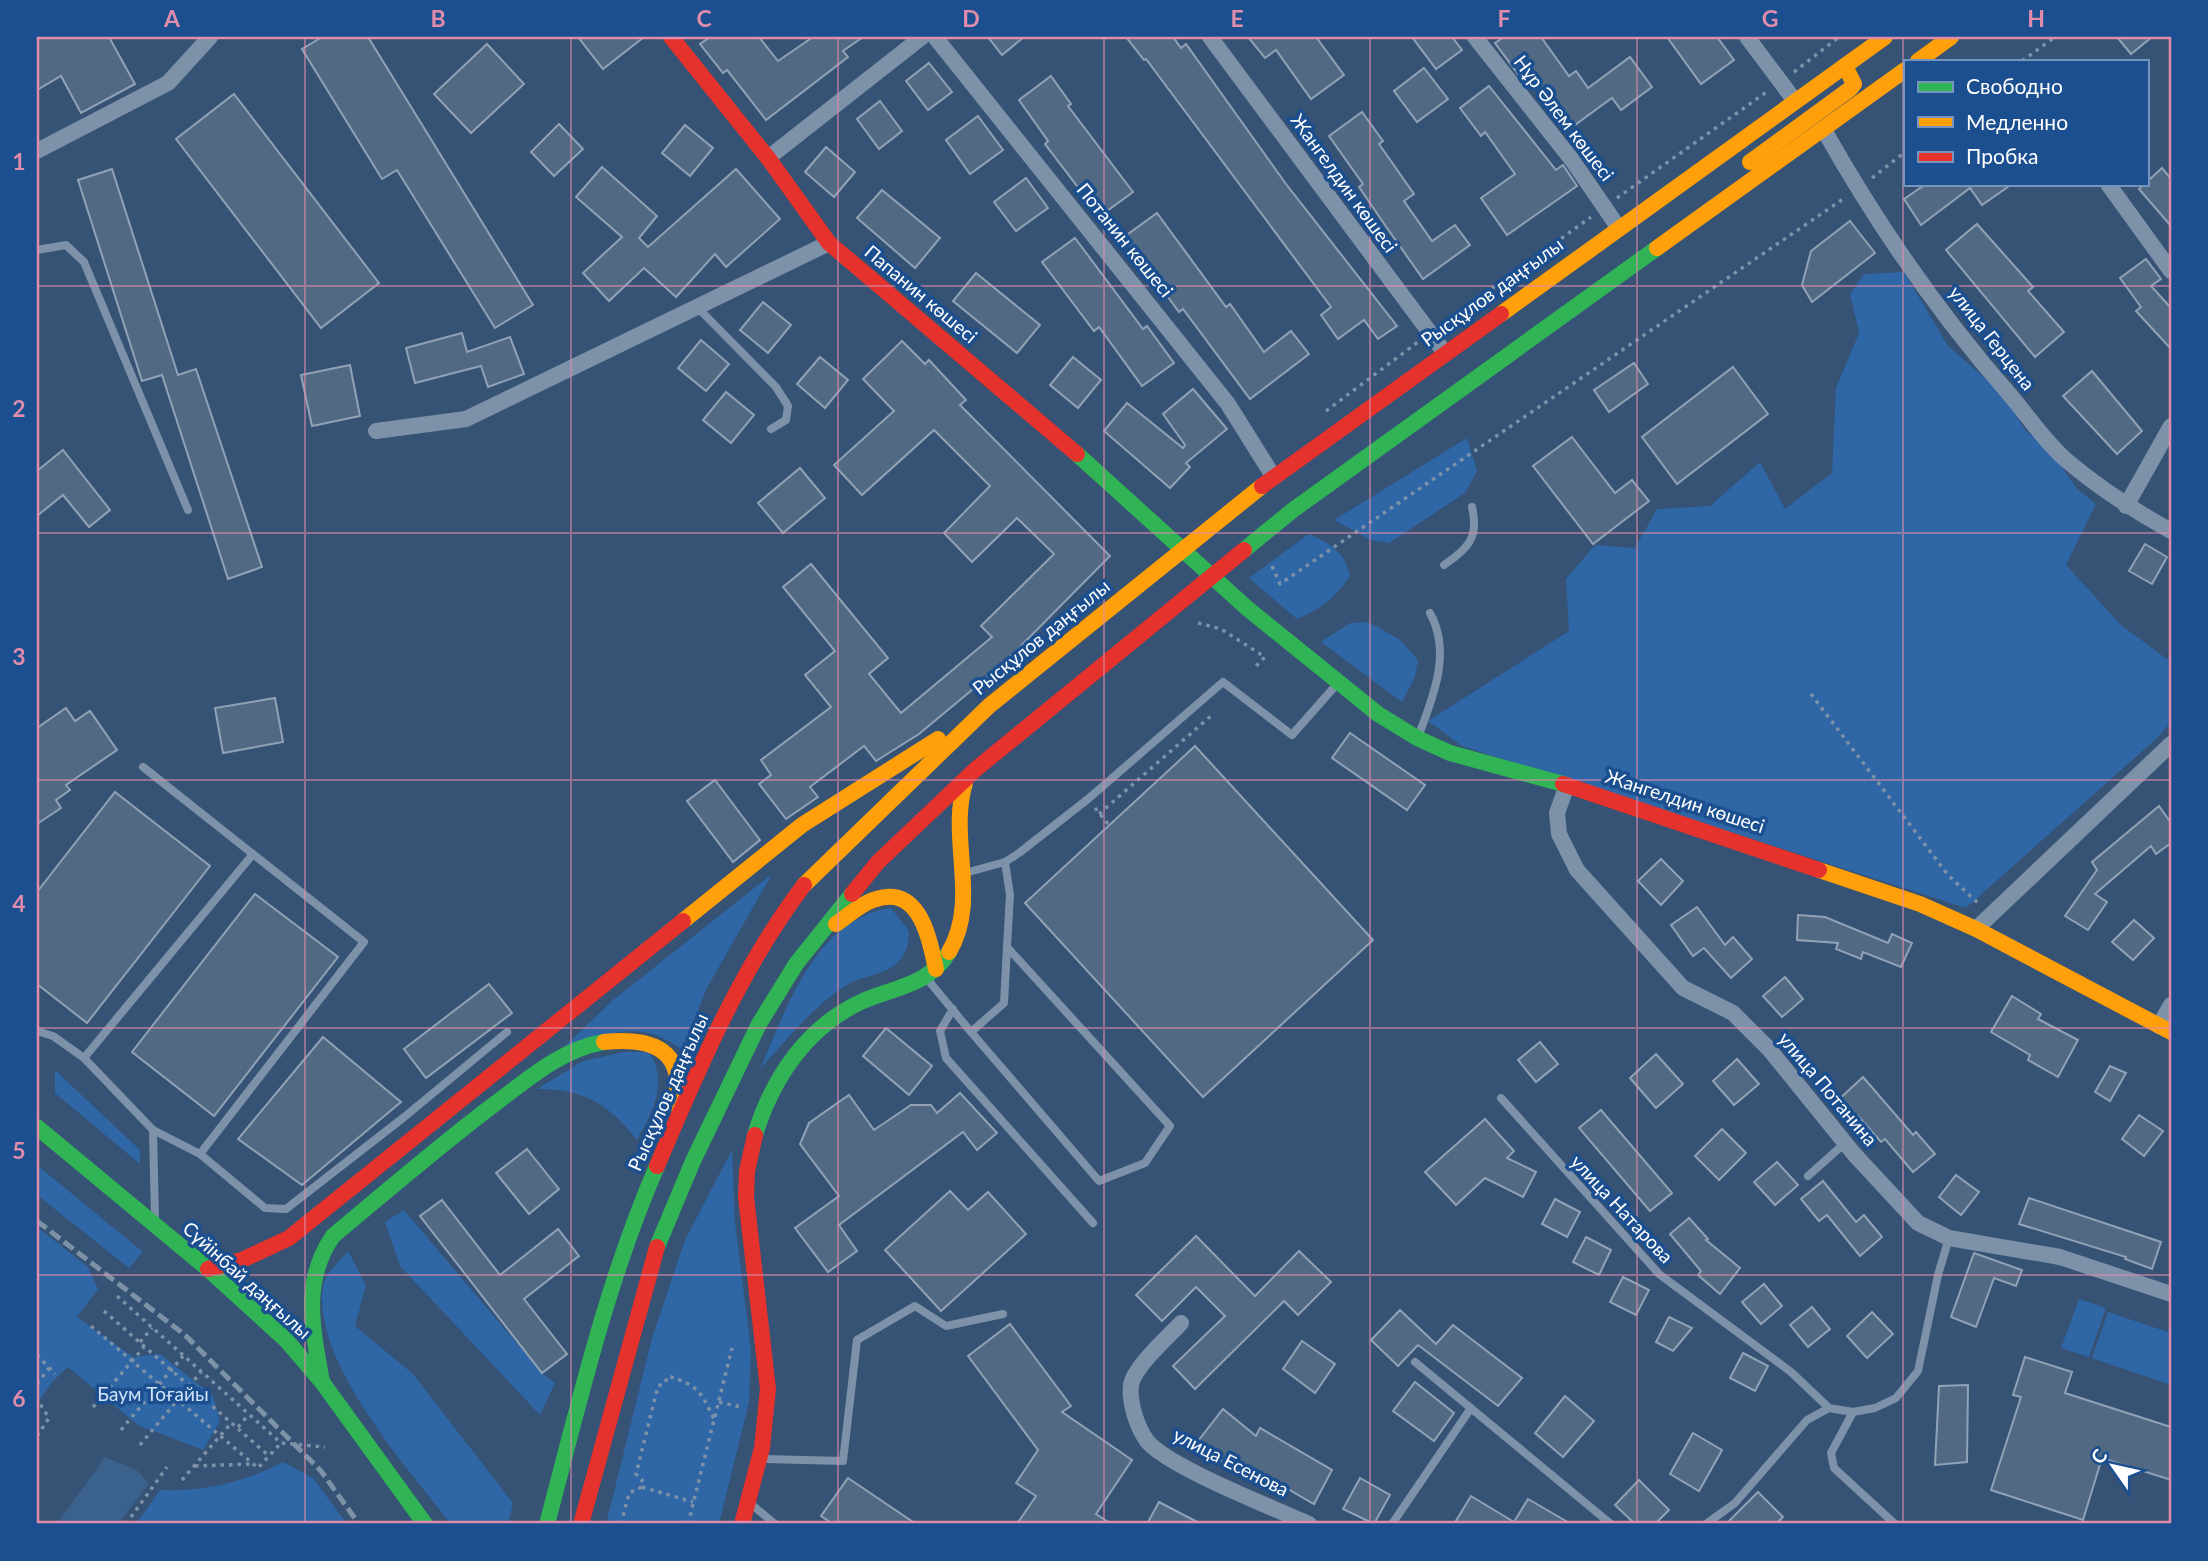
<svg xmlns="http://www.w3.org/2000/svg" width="2208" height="1561" font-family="Lato,sans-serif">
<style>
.green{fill:#2f66a5}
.water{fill:#3b618d}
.building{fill:#526984;stroke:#92a2b6;stroke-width:2}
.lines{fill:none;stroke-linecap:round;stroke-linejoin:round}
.path{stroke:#7d92a8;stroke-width:3.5;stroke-dasharray:3.5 5;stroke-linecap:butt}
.lane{stroke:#7d92a8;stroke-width:8}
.street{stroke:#7d92a8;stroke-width:16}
.fast{stroke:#30b455;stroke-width:16}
.slow{stroke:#ff9f0a;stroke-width:16}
.jam{stroke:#e5322d;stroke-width:16}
.rail{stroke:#7e92a7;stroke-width:5;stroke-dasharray:12 5;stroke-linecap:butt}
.grid{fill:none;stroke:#e08cad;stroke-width:2;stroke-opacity:0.55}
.labels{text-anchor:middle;stroke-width:7;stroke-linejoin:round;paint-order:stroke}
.street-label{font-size:19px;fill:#fff;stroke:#1b4f8f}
.park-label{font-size:19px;fill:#cfe3fa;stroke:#1b4f8f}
.neatline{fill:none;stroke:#e08cad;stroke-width:2.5}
.grid-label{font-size:23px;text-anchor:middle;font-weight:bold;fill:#e08cad}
</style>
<rect width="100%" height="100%" fill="#365274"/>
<g class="green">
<polygon points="1904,272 1948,346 2002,393 2025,430 2050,450 2077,489 2096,504 2066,565 2121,625 2171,662 2171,722 2157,738 1966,908 1462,746 1428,721 1569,631 1566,579 1595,545 1635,548 1657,509 1710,506 1760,462 1785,509 1832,473 1836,388 1859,333 1850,294 1864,274"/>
<polygon points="1467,438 1477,471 1465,493 1389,543 1371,540 1334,520"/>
<path d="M1309,534C1331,544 1345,552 1350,576C1336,597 1321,609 1297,619L1249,578Z"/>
<polygon points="1368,622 1399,639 1418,660 1415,677 1402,702 1321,642 1350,623"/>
<path d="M772,874L707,988L682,1050C642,1018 610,1034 565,1046L613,1000Z"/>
<path d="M891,908L909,931C909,941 907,953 899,961C887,975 865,975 850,983C814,1005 788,1038 760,1069C787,1008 815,919 891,908Z"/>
<path d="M624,1052H649C669,1082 653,1111 637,1140C609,1104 584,1089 537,1089L583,1061Z"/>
<polygon points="55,1070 140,1150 140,1164 55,1093"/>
<polygon points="732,1150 735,1223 751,1350 749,1402 719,1524 606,1524 652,1338 685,1240"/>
<polygon points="37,1165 143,1252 129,1268 37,1195"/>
<polygon points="404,1210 542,1373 555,1383 540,1415 400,1266 385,1222"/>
<polygon points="37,1227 88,1267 98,1289 77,1317 133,1357 160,1354 213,1396 220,1421 203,1450 138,1425 68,1367 52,1382 37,1404"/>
<path d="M348,1251L366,1285L355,1326L413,1374L513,1503L508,1524H451C407,1467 311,1361 323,1285C325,1274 341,1260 348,1251Z"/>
<polygon points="2079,1299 2106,1308 2089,1357 2061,1348"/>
<polygon points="2108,1312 2171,1333 2171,1385 2092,1358"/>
<path d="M283,1462L313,1478L347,1524H136L160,1490C202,1492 245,1482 283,1462Z"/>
</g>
<polygon class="water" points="105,1457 138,1471 149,1484 118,1524 57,1524"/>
<g class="building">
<polygon points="37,37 109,37 135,84 81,113 61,76 37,90"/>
<polygon points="322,37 368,37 533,305 495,328 397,170 382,179 302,49"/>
<polygon points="578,37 644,37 603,69"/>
<polygon points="710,37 759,37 778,61 813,37 863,37 843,51 848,57 766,120 727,70 723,73 700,44"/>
<polygon points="988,37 1024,37 1002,55"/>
<polygon points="1126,37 1173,37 1181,48 1186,44 1286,184 1397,326 1378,339 1364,320 1338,339 1321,315 1331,307 1146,59 1144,60"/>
<polygon points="1248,37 1316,37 1344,75 1311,99 1276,50 1265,58"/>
<polygon points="1412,37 1452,37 1462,50 1436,69"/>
<polygon points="1504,37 1541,37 1569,76 1576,71 1588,88 1630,57 1652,87 1621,110 1612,98 1568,130 1527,73 1521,78 1495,43"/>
<polygon points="1667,37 1717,37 1734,60 1701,84"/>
<polygon points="2117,37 2152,37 2131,54"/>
<polygon points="487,44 524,84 471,133 434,94"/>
<polygon points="929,63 952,92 928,110 906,81"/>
<polygon points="1424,68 1448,99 1417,122 1394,91"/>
<polygon points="1051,76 1071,104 1068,106 1133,192 1100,216 1045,144 1048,141 1019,100"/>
<polygon points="1489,86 1556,170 1563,165 1577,186 1507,235 1481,198 1515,174 1485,132 1481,136 1460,108"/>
<polygon points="234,94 379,283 321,328 176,139"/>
<polygon points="880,101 902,131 879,149 857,119"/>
<polygon points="1362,112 1383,141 1379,144 1414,194 1404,201 1432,241 1455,225 1470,245 1423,279 1387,228 1359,187 1363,184 1329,136"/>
<polygon points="978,116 1003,150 970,174 946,140"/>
<polygon points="559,124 583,149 554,176 531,152"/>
<polygon points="685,125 713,148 690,176 662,153"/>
<polygon points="826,147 855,172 834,197 805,172"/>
<polygon points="602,167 657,216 639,238 648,247 736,169 780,219 726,267 715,254 676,297 644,268 609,301 583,273 622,237 576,197"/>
<polygon points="2162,168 2171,179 2171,226 2139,189"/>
<polygon points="112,169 178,375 196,369 262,567 228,579 162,375 142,381 78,180"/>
<polygon points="1026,178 1048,208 1016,231 994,202"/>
<polygon points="1926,184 2012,184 1982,205 1970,188 1921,225 1904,199"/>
<polygon points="882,190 940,238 915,268 857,218"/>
<polygon points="1157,213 1226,307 1230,304 1264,352 1291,331 1309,354 1250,399 1183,309 1179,312 1124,237"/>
<polygon points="1850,221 1875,253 1812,302 1802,285 1811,251"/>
<polygon points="1977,224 2033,287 2028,291 2064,332 2035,357 1946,250"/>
<polygon points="1075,238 1143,329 1147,326 1174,363 1142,386 1099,327 1094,331 1042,262"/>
<polygon points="2146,259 2161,279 2151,286 2171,308 2171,349 2136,311 2141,307 2120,278"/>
<polygon points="976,273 1040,325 1017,353 953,301"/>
<polygon points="763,302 791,325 768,353 740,330"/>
<polygon points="462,333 467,352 510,337 524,374 488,387 481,366 415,383 406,348"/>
<polygon points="701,340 729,364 706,391 678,368"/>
<polygon points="902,341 925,364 929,360 966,400 960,405 1110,556 1002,665 919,734 876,761 864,746 810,787 818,797 786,819 759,784 771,775 761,760 831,707 805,675 835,651 783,587 811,564 888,658 869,674 901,713 992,637 981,626 1054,554 1017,518 972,562 944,533 990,486 934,430 862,495 834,465 894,411 863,379"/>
<polygon points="820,357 848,380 825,408 797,384"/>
<polygon points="1073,357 1101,380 1078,408 1050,385"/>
<polygon points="1634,363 1648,384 1609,412 1594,390"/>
<polygon points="350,365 360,416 312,426 301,375"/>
<polygon points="1733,367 1768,414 1677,484 1642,437"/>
<polygon points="2092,371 2142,431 2117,454 2063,396"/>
<polygon points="1193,389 1227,429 1186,463 1190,467 1170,488 1104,431 1127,403 1183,448 1185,445 1163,414"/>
<polygon points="726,392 754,415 731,443 703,420"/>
<polygon points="1572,437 1615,493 1632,480 1649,501 1593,544 1533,466"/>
<polygon points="63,450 110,510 89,527 63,495 37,516 37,471"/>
<polygon points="800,468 825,498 783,533 758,503"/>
<polygon points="2145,544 2167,557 2152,584 2129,571"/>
<polygon points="275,698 283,742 223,753 215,708"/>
<polygon points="66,708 75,721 90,711 117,750 66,785 70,790 56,800 61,808 37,824 37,728"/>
<polygon points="1350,733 1425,785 1407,810 1332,758"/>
<polygon points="1195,746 1373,940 1203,1097 1025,903"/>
<polygon points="715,780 760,840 733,862 687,801"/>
<polygon points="115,792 210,866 87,1023 37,984 37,892"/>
<polygon points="2159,806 2171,823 2171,843 2156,854 2151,846 2095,894 2107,902 2088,930 2065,916 2097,870 2092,862"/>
<polygon points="1661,859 1683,881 1661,905 1638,881"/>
<polygon points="255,894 338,957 214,1116 132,1052"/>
<polygon points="1697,907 1725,945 1733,937 1752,959 1731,978 1704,948 1693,956 1671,925"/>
<polygon points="1798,915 1825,917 1888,943 1892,934 1912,943 1901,967 1863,952 1861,959 1836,949 1838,943 1797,940"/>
<polygon points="2134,920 2154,938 2133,960 2112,942"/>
<polygon points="1785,977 1803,999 1782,1017 1763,996"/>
<polygon points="489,984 512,1013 426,1078 404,1049"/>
<polygon points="2012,996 2041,1014 2038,1019 2078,1040 2058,1077 2028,1060 2030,1055 1991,1032"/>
<polygon points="886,1028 932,1066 909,1095 863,1056"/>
<polygon points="323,1037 401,1102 302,1185 238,1139"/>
<polygon points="1540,1042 1558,1064 1536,1082 1518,1060"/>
<polygon points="1656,1054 1683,1084 1656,1108 1630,1078"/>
<polygon points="1737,1059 1759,1084 1734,1105 1713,1081"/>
<polygon points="2110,1066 2126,1073 2110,1101 2095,1092"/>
<polygon points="1863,1077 1913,1135 1916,1132 1935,1154 1913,1172 1885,1139 1881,1142 1858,1116 1852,1122 1835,1103"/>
<polygon points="960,1093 997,1133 977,1150 963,1132 839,1225 857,1251 828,1272 795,1228 839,1196 800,1144 809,1123 849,1095 874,1130 911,1105 931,1105 937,1113"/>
<polygon points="1601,1110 1672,1193 1650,1211 1579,1128"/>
<polygon points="2139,1115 2163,1131 2144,1156 2122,1139"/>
<polygon points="1485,1119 1514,1151 1507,1158 1536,1172 1523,1197 1485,1178 1456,1205 1425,1172"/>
<polygon points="1722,1129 1746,1153 1719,1180 1695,1156"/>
<polygon points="527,1149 559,1189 529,1214 496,1173"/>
<polygon points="1777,1162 1798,1185 1775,1205 1754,1182"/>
<polygon points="1956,1175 1979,1192 1961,1215 1939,1197"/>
<polygon points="1823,1181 1856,1222 1864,1215 1882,1237 1860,1256 1827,1215 1819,1221 1801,1199"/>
<polygon points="950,1191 968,1210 988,1192 1026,1234 941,1311 885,1250"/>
<polygon points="2029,1198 2161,1242 2152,1269 2125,1259 2126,1257 2019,1224"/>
<polygon points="1555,1199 1580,1212 1567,1237 1542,1224"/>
<polygon points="442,1200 500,1275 558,1229 579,1256 524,1299 567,1354 542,1373 420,1216"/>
<polygon points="1689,1218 1708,1239 1706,1240 1740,1268 1720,1294 1698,1275 1701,1271 1670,1234"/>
<polygon points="1196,1236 1255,1296 1299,1251 1331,1282 1298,1315 1284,1301 1195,1389 1173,1366 1225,1316 1196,1287 1162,1321 1136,1295"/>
<polygon points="1586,1237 1611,1250 1599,1275 1573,1262"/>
<polygon points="1974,1253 2022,1270 2016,1286 1994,1278 1976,1327 1951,1317"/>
<polygon points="1623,1277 1649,1290 1636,1315 1610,1302"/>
<polygon points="1764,1284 1782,1306 1761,1324 1742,1302"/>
<polygon points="1812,1307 1830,1329 1808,1347 1790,1325"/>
<polygon points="1400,1310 1436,1344 1453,1325 1522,1378 1498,1406 1418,1345 1398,1366 1371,1340"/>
<polygon points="1872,1312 1893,1334 1867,1358 1847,1336"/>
<polygon points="1669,1317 1692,1328 1673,1351 1656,1342"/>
<polygon points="1010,1324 1071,1406 1062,1412 1132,1460 1096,1514 1111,1524 1017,1524 1036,1496 1016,1483 1038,1450 968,1356"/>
<polygon points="1302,1341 1335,1364 1315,1393 1283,1369"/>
<polygon points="1743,1353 1768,1366 1755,1391 1730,1378"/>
<polygon points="2025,1357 2072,1372 2065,1393 2171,1427 2171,1480 2102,1458 2083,1520 1991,1490 2021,1397 2013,1395"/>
<polygon points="1415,1382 1454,1413 1434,1441 1393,1411"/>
<polygon points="1968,1385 1967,1462 1935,1465 1939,1386"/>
<polygon points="1565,1396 1594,1421 1563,1457 1535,1433"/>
<polygon points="1223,1409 1256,1436 1260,1428 1332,1470 1314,1504 1229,1455 1223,1462 1198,1441"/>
<polygon points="1693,1433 1722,1450 1699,1491 1670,1474"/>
<polygon points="848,1478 916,1524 833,1524 821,1516"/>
<polygon points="1360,1478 1390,1495 1374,1524 1343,1509"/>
<polygon points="1639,1480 1669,1510 1655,1524 1635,1524 1615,1505"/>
<polygon points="1758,1492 1783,1517 1776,1524 1726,1524"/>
<polygon points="1471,1496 1514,1522 1528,1499 1571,1524 1454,1524"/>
<polygon points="1159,1502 1201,1524 1147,1524"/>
</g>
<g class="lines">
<g class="path">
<polyline points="2022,61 2055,37"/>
<polyline points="1794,72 1839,37"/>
<polyline points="1872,178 1905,152"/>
<polyline points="1617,198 1768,91"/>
<polyline points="1444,323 1591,217"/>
<polyline points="1326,411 1418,342"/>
<polyline points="1272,566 1280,584 1846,197"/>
<polyline points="1198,623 1221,629 1265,657 1255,667"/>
<polyline points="1811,694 1948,875 1979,904"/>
<polyline points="1095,808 1109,825"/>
<polyline points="1099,814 1212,715"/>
<polyline points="117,1296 281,1443 325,1447"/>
<polyline points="104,1311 269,1456"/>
<polyline points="91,1326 258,1468 281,1443"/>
<polyline points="140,1342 152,1328"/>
<polyline points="37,1355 55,1374"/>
<polyline points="37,1384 49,1368"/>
<polyline points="719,1402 741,1407"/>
<polyline points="93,1407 144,1347"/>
<polyline points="238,1427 249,1414"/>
<polyline points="121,1430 183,1356"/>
<polyline points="37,1436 49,1418 37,1399"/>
<polyline points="140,1445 201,1372"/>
<polyline points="195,1466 250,1464"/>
<polyline points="182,1480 232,1422"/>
<polyline points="642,1487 693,1502"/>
<polyline points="126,1524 167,1467"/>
<path d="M621,1524L629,1493L642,1487V1480L636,1474L658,1386L665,1383L668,1376C698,1385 701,1392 714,1419"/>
<polyline points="688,1524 732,1348"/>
</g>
<g class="lane">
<polyline points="37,250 66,245 84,262 188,510"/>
<polyline points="697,307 776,387 788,406 786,420 771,429"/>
<path d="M1444,565C1469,548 1479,537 1472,507"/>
<path d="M1418,737C1433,697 1452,653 1430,613"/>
<polyline points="143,767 364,942 200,1154"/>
<polyline points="1005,862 1010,895 1007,947 1170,1126 1145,1163 1099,1181 971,1032 1004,1003 1007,947"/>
<polyline points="965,873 1005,862 1019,853 1088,799 1223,682 1292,735 1337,684"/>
<polyline points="928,980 971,1032"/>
<polyline points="953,1009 940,1031 946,1058 1093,1223"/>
<polyline points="37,1031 53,1036 84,1058 153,1130 200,1154 265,1208 286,1209 403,1118 507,1032"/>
<polyline points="84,1058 253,854"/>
<polyline points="1501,1098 1659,1274 1791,1372 1829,1408"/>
<polyline points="153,1130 155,1218"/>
<polyline points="1808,1176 1845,1143"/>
<polyline points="1415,1362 1611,1524"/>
<polyline points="1853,1412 1831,1453 1834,1468 1895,1524"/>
<polyline points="764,1459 843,1461 857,1340 915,1306 946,1326 1003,1314"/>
<polyline points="751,1504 775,1524"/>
<polyline points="1392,1524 1471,1408"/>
<polyline points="1706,1524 1735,1503 1807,1420 1829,1408 1853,1412 1875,1408 1896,1398 1918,1371 1938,1275 1949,1238"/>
</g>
<g class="street">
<polyline points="935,37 1228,404 1273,476"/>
<polyline points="1210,37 1445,353"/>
<polyline points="1475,37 1572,160 1618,227"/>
<polyline points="1747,37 1795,101"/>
<path d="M1824,130C1877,224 1939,314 2010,395C2028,416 2045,442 2066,460C2099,488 2133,510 2171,531"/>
<polyline points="37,151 168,83 210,37"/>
<polyline points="768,158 922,37"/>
<polyline points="2108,184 2171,271"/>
<polyline points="376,431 466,419 829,243"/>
<polyline points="2126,506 2171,426"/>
<polyline points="1567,785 1557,813 1559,834 1577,870 1683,988 1733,1013 1769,1049 1854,1154 1918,1223 1949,1238 2060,1257 2171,1294"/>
<polyline points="1976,929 2171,744"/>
<polyline points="2159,1026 2171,1005"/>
<path d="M1181,1323C1168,1337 1134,1367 1131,1385C1129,1403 1137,1427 1147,1441C1168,1467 1274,1508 1309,1524"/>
</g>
<g class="fast">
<polyline points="1077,454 1248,609 1378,714 1417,738 1450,753 1563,784"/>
<polyline points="1244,550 1293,510 1657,248"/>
<polyline points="37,1127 208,1269 286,1340 322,1382 425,1524"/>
<path d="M755,1135C772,1079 807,1026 863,1001C896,987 929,985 949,952"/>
<polyline points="657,1247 693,1161 759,1024 796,964 852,894"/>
<path d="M322,1382C313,1330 301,1282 333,1236C387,1191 440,1145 496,1103C529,1078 562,1049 604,1042"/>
<path d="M547,1524C579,1403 607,1281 657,1166"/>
</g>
<g class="slow">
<polyline points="1918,61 1951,37"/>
<polyline points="1750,162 1850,89 1854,84 1845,66"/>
<polyline points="1657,248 1905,70"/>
<polyline points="1501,314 1885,37"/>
<polyline points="1819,870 1920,904 1976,929 2171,1032"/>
<polyline points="804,885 989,706 1262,486"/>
<polyline points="683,921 802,825 938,739"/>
<path d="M836,924C848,916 859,905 873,900C920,883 929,938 936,969"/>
<path d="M949,952C980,900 948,839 965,783"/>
<path d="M604,1042C652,1037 687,1050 675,1104"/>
</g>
<g class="jam">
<polyline points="671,37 768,158 829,243 1077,454"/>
<polyline points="1262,486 1501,314"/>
<polyline points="1563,784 1819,870"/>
<polyline points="852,894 878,862 976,769 1244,550"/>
<path d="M657,1166C698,1070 740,969 804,885"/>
<polyline points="208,1269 242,1260 289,1238 683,921"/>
<polyline points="581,1524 657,1247"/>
<polyline points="742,1524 762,1448 768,1389 746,1197 747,1171 755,1135"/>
</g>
<polyline class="rail" points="37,1221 185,1335 321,1471 359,1524"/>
</g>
<path class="grid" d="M305,37V1524M571,37V1524M838,37V1524M1104,37V1524M1370,37V1524M1637,37V1524M1903,37V1524M37,286H2171M37,533H2171M37,780H2171M37,1028H2171M37,1275H2171"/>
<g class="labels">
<g class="street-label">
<text transform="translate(1564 118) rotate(53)" y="7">Нұр Әлем көшесі</text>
<text transform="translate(1344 183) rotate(54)" y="7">Жангелдин көшесі</text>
<text transform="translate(1125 240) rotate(51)" y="7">Потанин көшесі</text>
<text transform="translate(1492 292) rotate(-36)" y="7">Рысқұлов даңғылы</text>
<text transform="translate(921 294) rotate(40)" y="7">Папанин көшесі</text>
<text transform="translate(1992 338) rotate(52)" y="7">улица Герцена</text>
<text transform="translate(1041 637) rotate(-39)" y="7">Рысқұлов даңғылы</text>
<text transform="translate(1685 801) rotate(18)" y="7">Жангелдин көшесі</text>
<text transform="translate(1828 1089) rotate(50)" y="7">улица Потанина</text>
<text transform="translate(668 1092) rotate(-66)" y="7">Рысқұлов даңғылы</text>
<text transform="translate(1622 1209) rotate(47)" y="7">улица Натарова</text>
<text transform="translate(247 1280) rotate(42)" y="7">Сүйінбай даңғылы</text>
<text transform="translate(1231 1462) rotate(27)" y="7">улица Есенова</text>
</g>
<g class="park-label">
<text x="153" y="1401">Баум Тоғайы</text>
</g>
</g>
<rect width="2208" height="1561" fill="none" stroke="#1b4f8f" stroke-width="77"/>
<rect x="1904" y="60" width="245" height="126" fill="#1b4f8f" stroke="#7695bc" stroke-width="2"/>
<rect x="1918" y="82" width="35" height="10" fill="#30b455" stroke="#7695bc" stroke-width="2"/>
<text x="1966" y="94" font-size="21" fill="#ffffff">Свободно</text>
<rect x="1918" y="117" width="35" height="10" fill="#ff9f0a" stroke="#7695bc" stroke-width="2"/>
<text x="1966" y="130" font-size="21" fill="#ffffff">Медленно</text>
<rect x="1918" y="152" width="35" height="10" fill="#e5322d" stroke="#7695bc" stroke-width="2"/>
<text x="1966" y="164" font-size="21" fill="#ffffff">Пробка</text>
<g transform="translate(2113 1466) rotate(304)" stroke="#1b4f8f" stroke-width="5" paint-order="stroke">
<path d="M0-5L12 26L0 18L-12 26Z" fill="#ffffff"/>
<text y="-10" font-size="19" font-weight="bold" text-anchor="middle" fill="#ffffff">С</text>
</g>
<rect x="38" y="38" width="2132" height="1484" class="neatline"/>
<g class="grid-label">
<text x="172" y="27">A</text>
<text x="438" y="27">B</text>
<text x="704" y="27">C</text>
<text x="971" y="27">D</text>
<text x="1237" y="27">E</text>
<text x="1504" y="27">F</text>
<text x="1770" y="27">G</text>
<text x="2036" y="27">H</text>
<text x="19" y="170">1</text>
<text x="19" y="417">2</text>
<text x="19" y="665">3</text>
<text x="19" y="912">4</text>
<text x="19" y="1159">5</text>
<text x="19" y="1407">6</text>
</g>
</svg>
